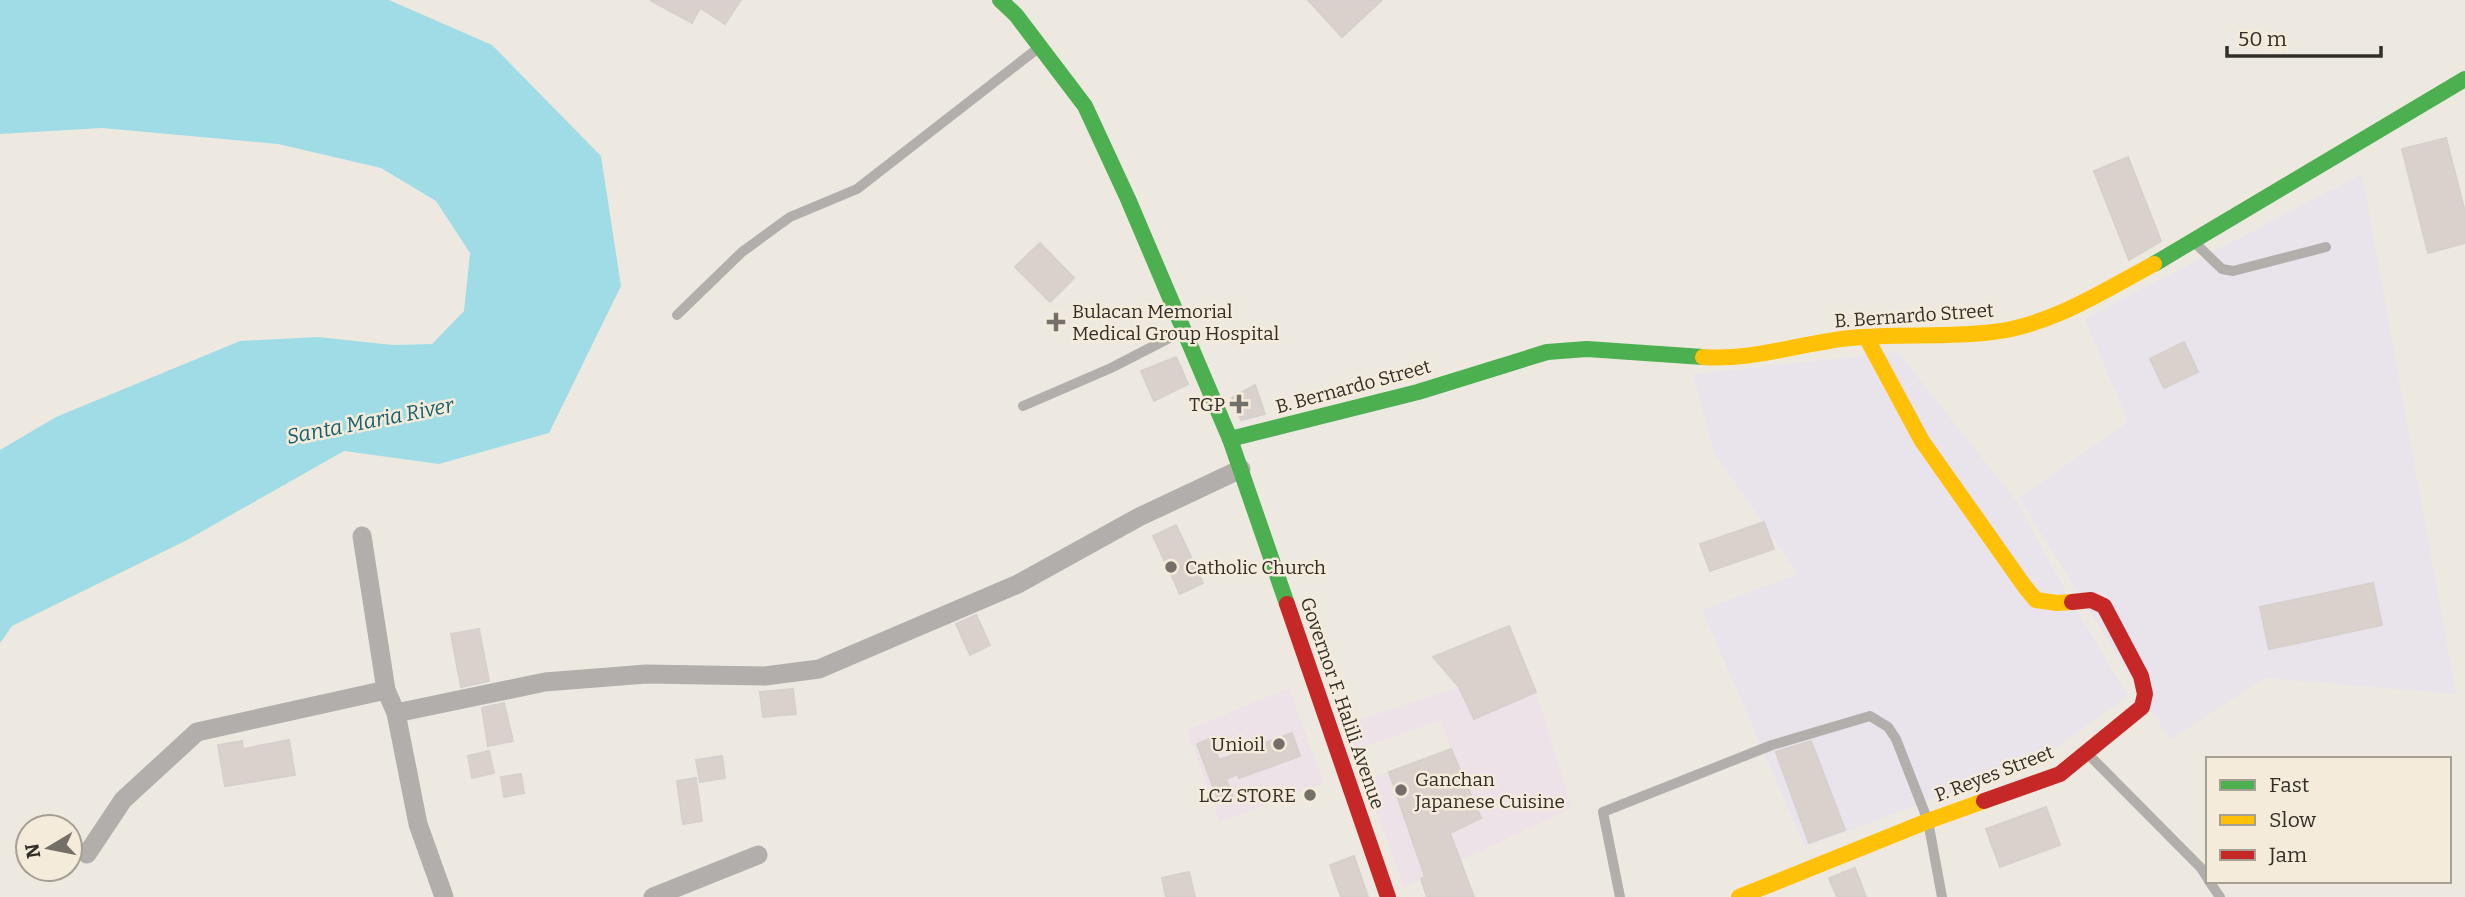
<svg xmlns="http://www.w3.org/2000/svg" width="2465" height="897" font-family="Bitter,serif">
<style>
.commercial{fill:#ece2e8}
.industrial{fill:#e9e3eb}
.water{fill:#a0dce6}
.building{fill:#dbd1cc;stroke:#d6d0cc;stroke-width:2}
.lines{fill:none;stroke-linecap:round;stroke-linejoin:round}
.lane{stroke:#b2aeac;stroke-width:10}
.street{stroke:#b2aeac;stroke-width:19}
.fast{stroke:#4caf50;stroke-width:16}
.slow{stroke:#ffc107;stroke-width:16}
.jam{stroke:#c62828;stroke-width:16}
.poi-dot{fill:#746f68;stroke:#f4ebda;stroke-width:2.5}
.labels{text-anchor:middle;stroke-width:5;stroke-linejoin:round;paint-order:stroke}
.poi-label{font-size:19px;fill:#322e28;stroke:#f4ebda;text-anchor:start}
.street-label{font-size:19px;fill:#322e28;stroke:#f4ebda}
.water-label{font-size:21px;font-style:italic;fill:#18606e;stroke:#f4ebda}
</style>
<rect width="100%" height="100%" fill="#eee9e0"/>
<g class="commercial">
<polygon points="1509,626 1536,692 1572,808 1404,887 1365,780 1451,749 1441,720 1355,750 1346,724 1459,687 1433,657"/>
<polygon points="1289,688 1324,784 1220,822 1187,730"/>
</g>
<g class="industrial">
<polygon points="2362,174 2456,694 2264,678 2170,740 2019,498 2128,422 2085,319"/>
<polygon points="1898,352 2018,503 2067,594 2128,696 2040,759 1805,847 1702,610 1798,574 1714,452 1693,374"/>
</g>
<polygon class="water" points="0,0 389,0 492,45 601,156 621,286 549,433 439,464 344,451 187,540 12,626 0,643 0,450 56,417 240,341 318,337 393,345 432,344 464,311 470,253 436,201 381,168 278,144 102,128 0,134"/>
<g class="building">
<polygon points="650,0 741,0 725,24 700,8 692,23"/>
<polygon points="1308,0 1382,0 1342,37"/>
<polygon points="2446,138 2465,212 2465,243 2428,253 2402,149"/>
<polygon points="2128,157 2161,241 2129,260 2094,171"/>
<polygon points="1040,243 1074,278 1050,302 1015,267"/>
<polygon points="2184,342 2198,372 2164,388 2150,359"/>
<polygon points="1176,357 1188,384 1154,401 1141,371"/>
<polygon points="1255,385 1265,414 1241,420 1232,398"/>
<polygon points="1764,522 1774,549 1710,571 1700,544"/>
<polygon points="1176,525 1203,583 1180,594 1153,536"/>
<polygon points="2373,583 2382,625 2269,649 2260,607"/>
<polygon points="976,615 990,645 970,655 956,624"/>
<polygon points="1509,626 1536,692 1474,719 1459,687 1433,657"/>
<polygon points="479,629 489,681 461,687 451,634"/>
<polygon points="793,689 796,714 763,717 760,692"/>
<polygon points="504,703 513,741 488,746 482,708"/>
<polygon points="1292,733 1300,756 1239,778 1238,774 1226,779 1233,797 1219,802 1197,744 1211,738 1219,760"/>
<polygon points="289,740 295,775 225,786 218,745 242,741 243,749"/>
<polygon points="1811,741 1845,830 1809,843 1776,752"/>
<polygon points="1451,749 1481,818 1450,833 1474,897 1427,897 1421,879 1425,877 1389,772"/>
<polygon points="489,751 494,773 472,778 468,756"/>
<polygon points="722,756 725,778 700,782 696,760"/>
<polygon points="521,774 524,793 504,797 501,777"/>
<polygon points="696,778 702,821 683,824 677,781"/>
<polygon points="2046,807 2060,845 2000,867 1986,829"/>
<polygon points="1354,856 1368,897 1341,897 1330,865"/>
<polygon points="1855,868 1866,897 1837,897 1829,878"/>
<polygon points="1189,872 1195,897 1166,897 1162,878"/>
</g>
<g class="lines">
<g class="lane">
<polyline points="2196,244 2222,269 2233,271 2326,247"/>
<polyline points="677,315 742,252 790,217 857,189 1037,49"/>
<polyline points="1023,406 1111,368 1181,332"/>
<polyline points="2087,753 2201,868 2208,879"/>
<polyline points="2209,881 2220,897"/>
<polyline points="1620,897 1603,812 1772,745 1870,716 1888,727 1896,739 1928,821 1942,897"/>
</g>
<g class="street">
<polyline points="362,536 386,690 396,713 418,824 444,897"/>
<polyline points="396,713 545,682 646,674 765,676 819,669 1018,584 1139,517 1241,469"/>
<polyline points="87,854 123,800 197,732 386,690"/>
<polyline points="653,897 758,855"/>
</g>
<g class="fast">
<polyline points="1000,0 1016,15 1085,106 1128,199 1230,439 1287,604"/>
<polyline points="2154,264 2465,79"/>
<polyline points="1230,439 1418,392 1547,352 1587,349 1703,357"/>
</g>
<g class="slow">
<polyline points="1866,337 1922,441 2025,587 2036,600 2057,603 2072,602"/>
<path d="M1703,357C1752,361 1801,343 1850,338C1898,333 1946,338 1993,332C2052,325 2103,291 2154,264"/>
<polyline points="1739,897 1928,821 1984,801"/>
</g>
<g class="jam">
<polyline points="1287,604 1388,897"/>
<polyline points="1984,801 2060,774 2142,707 2145,694 2141,676 2104,606 2091,600 2072,602"/>
</g>
</g>
<g class="poi-dot">
<path d="M1052.5 311.5h7v7h7v7h-7v7h-7v-7h-7v-7h7z"/>
<path d="M1235.5 393.5h7v7h7v7h-7v7h-7v-7h-7v-7h7z"/>
<circle cx="1171" cy="567" r="7"/>
<circle cx="1279" cy="744" r="7"/>
<circle cx="1401" cy="790" r="7"/>
<circle cx="1310" cy="795" r="7"/>
</g>
<g class="labels">
<g class="poi-label">
<text x="1072" y="318">Bulacan Memorial<tspan x="1072" dy="22">Medical Group Hospital</tspan></text>
<text x="1225" y="411" text-anchor="end">TGP</text>
<text x="1185" y="574">Catholic Church</text>
<text x="1265" y="751" text-anchor="end">Unioil</text>
<text x="1415" y="786">Ganchan<tspan x="1415" dy="22">Japanese Cuisine</tspan></text>
<text x="1296" y="802" text-anchor="end">LCZ STORE</text>
</g>
<g class="street-label">
<text transform="translate(1914 315) rotate(-4)" y="7">B. Bernardo Street</text>
<text transform="translate(1353 386) rotate(-15)" y="7">B. Bernardo Street</text>
<text transform="translate(1343 703) rotate(71)" y="7">Governor F. Halili Avenue</text>
<text transform="translate(1994 773) rotate(-21)" y="7">P. Reyes Street</text>
</g>
<g class="water-label">
<text transform="translate(370 421) rotate(-11)" y="7">Santa Maria River</text>
</g>
</g>
<rect x="2206" y="757" width="245" height="126" fill="#f4ebda" stroke="#a69f93" stroke-width="2"/>
<rect x="2220" y="780" width="35" height="10" fill="#4caf50" stroke="#a69f93" stroke-width="2"/>
<text x="2269" y="792" font-size="21" fill="#322e28">Fast</text>
<rect x="2220" y="815" width="35" height="10" fill="#ffc107" stroke="#a69f93" stroke-width="2"/>
<text x="2269" y="827" font-size="21" fill="#322e28">Slow</text>
<rect x="2220" y="850" width="35" height="10" fill="#c62828" stroke="#a69f93" stroke-width="2"/>
<text x="2269" y="862" font-size="21" fill="#322e28">Jam</text>
<g transform="translate(49 848) rotate(260)"><circle r="33" fill="#f4ebda" stroke="#a69f93" stroke-width="2"/>
<path d="M0-5L12 26L0 18L-12 26Z" fill="#746f68"/>
<text y="-10" font-size="19" font-weight="bold" text-anchor="middle" fill="#322e28">N</text>
</g>
<path d="M2227 46v10h154v-10" fill="none" stroke="#322e28" stroke-width="3.5"/>
<text x="2238" y="46" font-size="21" fill="#322e28" stroke="#f4ebda" stroke-width="5" paint-order="stroke">50 m</text>
</svg>
